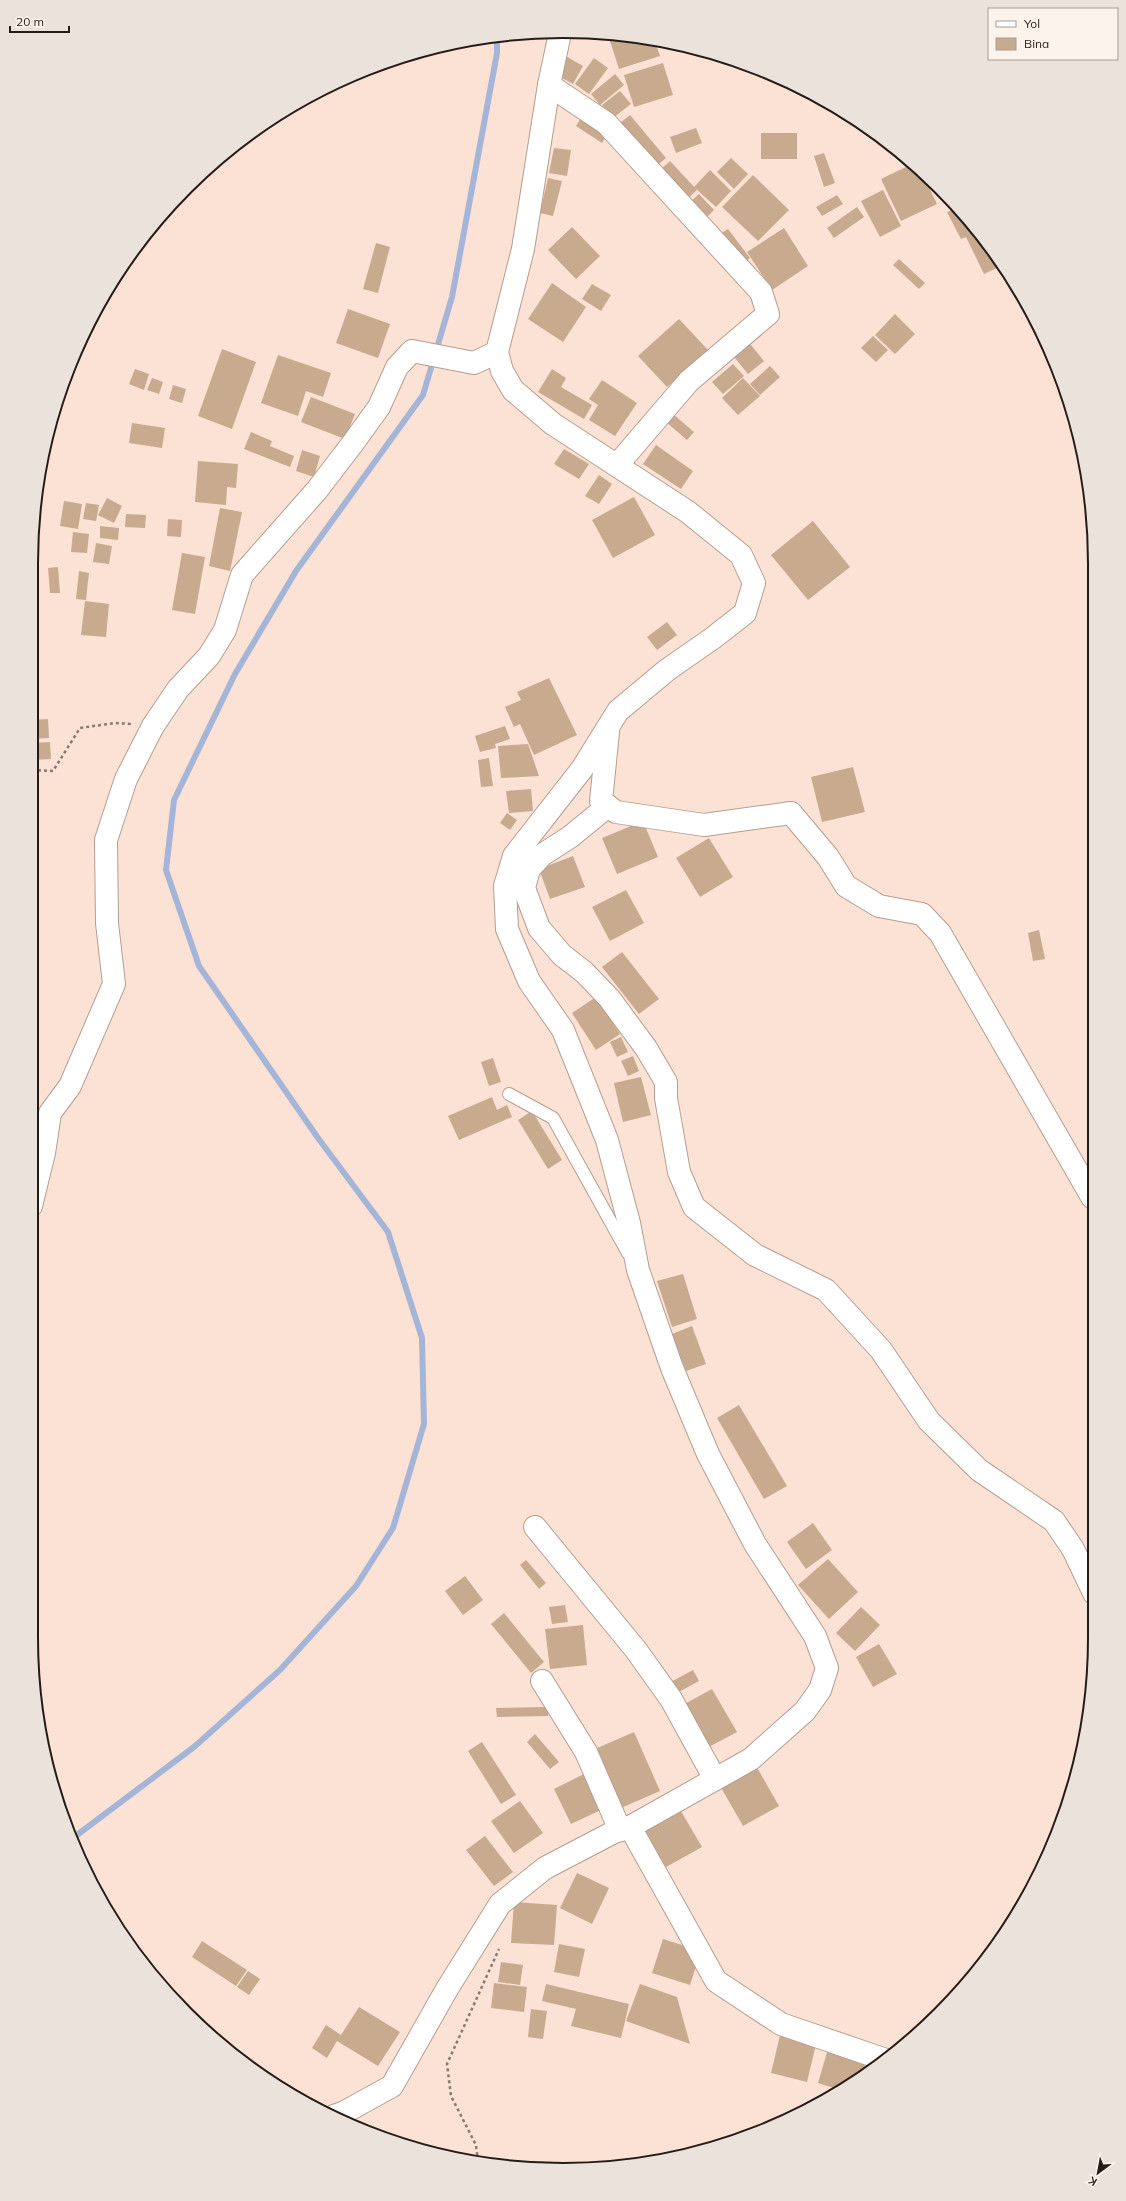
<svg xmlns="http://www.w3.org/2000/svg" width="1126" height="2201" font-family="Mulish,sans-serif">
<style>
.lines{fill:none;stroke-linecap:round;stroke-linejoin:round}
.stream{stroke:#a4b5d7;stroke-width:6}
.building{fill:#c8aa8e}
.service-casing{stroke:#b59e90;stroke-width:14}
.minor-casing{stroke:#b59e90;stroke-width:24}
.path{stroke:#8a7970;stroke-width:2.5;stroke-dasharray:3 3;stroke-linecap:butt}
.service{stroke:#fff;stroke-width:12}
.minor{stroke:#fff;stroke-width:22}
.rim{fill:none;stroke:#251c17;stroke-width:2}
</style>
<rect width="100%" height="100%" fill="#fce2d4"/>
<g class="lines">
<polyline class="stream" points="73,1838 194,1747 280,1670 356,1586 393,1528 424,1424 422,1338 388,1232 318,1138 199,966 166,870 174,800 235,674 296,571 423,395 452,297 497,53 497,35"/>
</g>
<g class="building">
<polygon points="625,37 655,42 660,56 619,69 610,41"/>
<polygon points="564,55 583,66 573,84 553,73"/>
<polygon points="594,58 608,68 589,94 575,84"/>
<polygon points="663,63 673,95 634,107 624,75"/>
<polygon points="615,74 624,85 600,105 591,94"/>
<polygon points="620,91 631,104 613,118 602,105"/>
<polygon points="584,113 610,129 602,143 576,126"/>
<polygon points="630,115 666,158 652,170 615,127"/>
<polygon points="696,128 702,143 676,153 670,137"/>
<rect x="761" y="133" width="36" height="26"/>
<polygon points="875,137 884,143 878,145"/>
<polygon points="554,148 571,150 567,176 549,173"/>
<polygon points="824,153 835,183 824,187 814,156"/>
<polygon points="731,158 748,174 734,189 717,172"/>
<polygon points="670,161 697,190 686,200 659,171"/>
<polygon points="914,163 921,171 937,204 901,221 881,179"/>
<polygon points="710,170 731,191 716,207 694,187"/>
<polygon points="753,175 789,210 758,241 722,207"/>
<polygon points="548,178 562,181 553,216 540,213"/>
<polygon points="883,190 901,226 880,237 861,201"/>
<polygon points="699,194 714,210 705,219 690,202"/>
<polygon points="837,195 843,204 822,216 816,207"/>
<polygon points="857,207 864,217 834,238 827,228"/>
<polygon points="954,209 1003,265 984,274 966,237 961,239 947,212"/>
<polygon points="572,227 600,256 576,279 548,250"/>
<polygon points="784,228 808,266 772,290 747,252"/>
<polygon points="728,229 750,258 740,266 717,236"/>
<polygon points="376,243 390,247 378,293 363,289"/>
<polygon points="899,259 925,283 919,289 893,265"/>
<polygon points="552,283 586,307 563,342 528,319"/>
<polygon points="592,284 611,295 601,311 582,299"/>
<polygon points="348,309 390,324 378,358 336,343"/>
<polygon points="895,314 915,334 895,354 875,335"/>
<polygon points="679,319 708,350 667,387 638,356"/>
<polygon points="873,336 888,350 876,362 861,348"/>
<polygon points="746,339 764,361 748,374 730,352"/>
<polygon points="222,349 256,362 232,429 198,416"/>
<polygon points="278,355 331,373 323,397 306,391 298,416 261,403"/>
<polygon points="733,364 744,376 723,394 712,382"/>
<polygon points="770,366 780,377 760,395 750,384"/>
<polygon points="135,369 149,374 144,390 129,384"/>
<polygon points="552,369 566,378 561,387 592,405 584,419 538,392"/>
<polygon points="152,378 163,382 159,394 147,390"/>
<polygon points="743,378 760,396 738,415 722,398"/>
<polygon points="602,380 637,403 615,436 589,420 598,405 589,399"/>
<polygon points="173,385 186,389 182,403 169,399"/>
<polygon points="311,397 355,414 345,439 301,422"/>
<polygon points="673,414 694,432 687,440 666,422"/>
<polygon points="132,423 165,428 162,448 129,443"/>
<polygon points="251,432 272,441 270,446 294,456 290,467 244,449"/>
<polygon points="656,445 693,471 681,489 643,464"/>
<polygon points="564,449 589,464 579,479 554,464"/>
<polygon points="302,450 320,456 314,477 296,471"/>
<polygon points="198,461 238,464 236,488 227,487 226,505 195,502"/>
<polygon points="599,475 612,484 599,504 585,496"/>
<polygon points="634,497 655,535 613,558 592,520"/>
<polygon points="107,498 122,506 114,523 98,515"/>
<polygon points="64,501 82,504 78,529 60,526"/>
<polygon points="86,503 99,505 96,521 83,519"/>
<polygon points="220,508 242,512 230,571 209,566"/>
<polygon points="126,514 146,515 145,528 125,527"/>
<polygon points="168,519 182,520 181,537 167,536"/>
<polygon points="813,521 850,567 808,600 771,555"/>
<polygon points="100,526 119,528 118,540 100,538"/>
<polygon points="73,532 89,534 87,553 71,552"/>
<polygon points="96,543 112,546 109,564 93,562"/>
<polygon points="182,553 205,557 195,614 172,610"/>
<polygon points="58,567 60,593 50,593 48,568"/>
<polygon points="79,571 89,573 86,600 76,599"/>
<polygon points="85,601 109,604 106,637 81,635"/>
<polygon points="667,622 677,635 657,650 647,637"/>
<polygon points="549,678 577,735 534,755 520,724 514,727 505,707 521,700 517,692"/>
<polygon points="48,719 49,738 32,739 32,720"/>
<polygon points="505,726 510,739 495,744 496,748 480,752 475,736"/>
<polygon points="50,742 51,759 32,760 32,743"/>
<polygon points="528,744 539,776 501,778 498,746"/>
<polygon points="489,758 493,786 481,787 478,760"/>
<polygon points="853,767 865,812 822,822 811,777"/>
<polygon points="531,789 533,811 509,813 506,791"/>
<polygon points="507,813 517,820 510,830 500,823"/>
<polygon points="643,821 658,857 617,874 602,838"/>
<polygon points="709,838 733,877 700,897 676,858"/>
<polygon points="573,856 585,887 550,899 539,869"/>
<polygon points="626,890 644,923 610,941 592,907"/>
<polygon points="1039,930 1045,959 1033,961 1028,933"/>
<polygon points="622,952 659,999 639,1014 602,967"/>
<polygon points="596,997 620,1034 596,1050 572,1013"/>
<polygon points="621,1037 628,1052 617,1057 610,1042"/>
<polygon points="633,1056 639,1071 628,1076 621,1061"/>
<polygon points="493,1058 501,1082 489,1086 481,1062"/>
<polygon points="641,1077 651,1115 623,1122 614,1083"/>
<polygon points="492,1097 497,1110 507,1105 512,1117 459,1140 448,1116"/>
<polygon points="532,1111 562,1160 548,1169 518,1120"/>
<polygon points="683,1274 697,1319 672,1327 657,1281"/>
<polygon points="692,1326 706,1364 686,1371 672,1334"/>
<polygon points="739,1405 787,1486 764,1499 717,1418"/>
<polygon points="813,1523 832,1550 806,1569 787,1542"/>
<polygon points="828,1559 858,1592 829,1619 798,1585"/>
<polygon points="526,1560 546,1583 539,1589 520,1565"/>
<polygon points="465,1576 483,1600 463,1615 445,1591"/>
<polygon points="565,1605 568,1622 552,1624 549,1607"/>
<polygon points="861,1607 880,1625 855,1651 836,1633"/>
<polygon points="504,1613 544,1662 531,1673 491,1624"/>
<polygon points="583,1625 587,1665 550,1669 545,1629"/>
<polygon points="879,1644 897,1674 873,1687 856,1657"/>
<polygon points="693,1670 699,1681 675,1694 669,1683"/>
<polygon points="712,1689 737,1732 705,1749 681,1706"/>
<polygon points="548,1707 548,1716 497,1717 496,1708"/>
<polygon points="634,1732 660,1791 621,1808 595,1749"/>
<polygon points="535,1734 559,1762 550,1769 527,1742"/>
<polygon points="482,1742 516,1795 501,1804 468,1751"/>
<polygon points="755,1764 779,1806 743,1826 719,1784"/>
<polygon points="586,1773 603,1809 571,1824 554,1789"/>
<polygon points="520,1801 543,1833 514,1853 491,1821"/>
<polygon points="678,1806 702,1847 666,1867 642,1826"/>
<polygon points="485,1836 513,1872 494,1886 466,1850"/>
<polygon points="577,1873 609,1888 592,1924 560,1908"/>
<polygon points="514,1902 557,1905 554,1945 511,1943"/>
<polygon points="663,1939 701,1951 690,1985 652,1973"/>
<polygon points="202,1941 247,1970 236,1986 192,1957"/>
<polygon points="559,1944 585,1949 579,1977 554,1972"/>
<polygon points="501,1962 523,1965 520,1985 498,1982"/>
<polygon points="248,1971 260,1979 249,1995 237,1987"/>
<polygon points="494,1983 527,1987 524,2012 491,2008"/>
<polygon points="546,1984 629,2004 621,2038 571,2026 576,2009 542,2001"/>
<polygon points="640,1984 677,1997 690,2044 626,2021"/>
<polygon points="359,2007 400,2032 378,2066 337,2041 327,2058 312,2048 326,2025 341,2035"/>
<polygon points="531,2009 547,2011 543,2039 528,2037"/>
<polygon points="781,2031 817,2040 807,2082 771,2073"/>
<polygon points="828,2049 866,2061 861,2079 840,2090 818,2083"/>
</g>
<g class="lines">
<defs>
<polyline id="service" points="509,1094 553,1118 628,1253"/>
<g id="minor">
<polyline points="549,85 606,123 761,292 768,314 689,381 618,464"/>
<polyline points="608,732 601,801 616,812 704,825 791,813 828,857 846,886 879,906 922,914 940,933 1092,1197"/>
<polyline points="608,806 570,837 542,855 529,869 524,888 539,928 562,955 584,972 609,998 646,1048 666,1082 666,1098 679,1172 694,1207 755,1255 826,1290 881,1350 929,1421 979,1470 1054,1521 1073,1549 1094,1593"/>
<polyline points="31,1206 44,1153 50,1113 70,1086 114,984 107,923 106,840 126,779 153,726 178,689 209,656 225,630 242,575 317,490 353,443 379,407 397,367 412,351 474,363 497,352"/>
<polyline points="535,1527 636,1650 671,1699 715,1779"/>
<polyline points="542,1681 586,1752 620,1830"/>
<polyline points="630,1827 716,1981 781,2024 886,2060"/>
<polyline points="334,2116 343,2113 392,2086 447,1989 500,1904 545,1868 614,1832 630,1827 751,1759 805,1711 820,1690 827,1668 815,1636 755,1544 708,1454 672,1368 638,1270 629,1223 607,1140 563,1030 529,981 507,929 505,886 514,856 582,769 618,711 667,670 713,638 745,613 754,583 741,555 688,512 553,424 513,390 502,371 497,352 523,249 549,85 560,33"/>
</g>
</defs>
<use href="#service" class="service-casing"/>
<use href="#minor" class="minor-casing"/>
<g class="path">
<polyline points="32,770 53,771 80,728 115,723 131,724"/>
<polyline points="478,2161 476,2145 451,2096 447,2064 499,1949"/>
</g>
<use href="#service" class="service"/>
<use href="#minor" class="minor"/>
</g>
<path d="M0 0H1126V2201H0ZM563 38H563A525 525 0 0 1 1088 563V1638A525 525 0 0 1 563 2163H563A525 525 0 0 1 38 1638V563A525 525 0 0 1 563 38Z" fill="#ece2dc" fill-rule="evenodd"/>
<path class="rim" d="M563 38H563A525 525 0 0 1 1088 563V1638A525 525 0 0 1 563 2163H563A525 525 0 0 1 38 1638V563A525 525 0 0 1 563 38Z"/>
<rect x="988" y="8" width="130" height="52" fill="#fdf3ed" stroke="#a79d97"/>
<rect x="996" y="21" width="20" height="6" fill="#ffffff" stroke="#a79d97"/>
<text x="1024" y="28" font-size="12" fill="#251c17">Yol</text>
<rect x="996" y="38" width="20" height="12" fill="#c8aa8e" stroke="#a79d97"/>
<text x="1024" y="48" font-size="12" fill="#251c17">Bina</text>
<g transform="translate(1098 2173) rotate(212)" stroke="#fdf3ed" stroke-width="3" paint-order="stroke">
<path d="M0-3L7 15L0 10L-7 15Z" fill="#251c17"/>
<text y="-6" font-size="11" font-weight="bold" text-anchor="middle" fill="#251c17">K</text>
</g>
<path d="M10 26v6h59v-6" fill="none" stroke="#251c17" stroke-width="2"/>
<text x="16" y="26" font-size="12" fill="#251c17" stroke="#fdf3ed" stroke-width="3" paint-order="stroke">20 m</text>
</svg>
